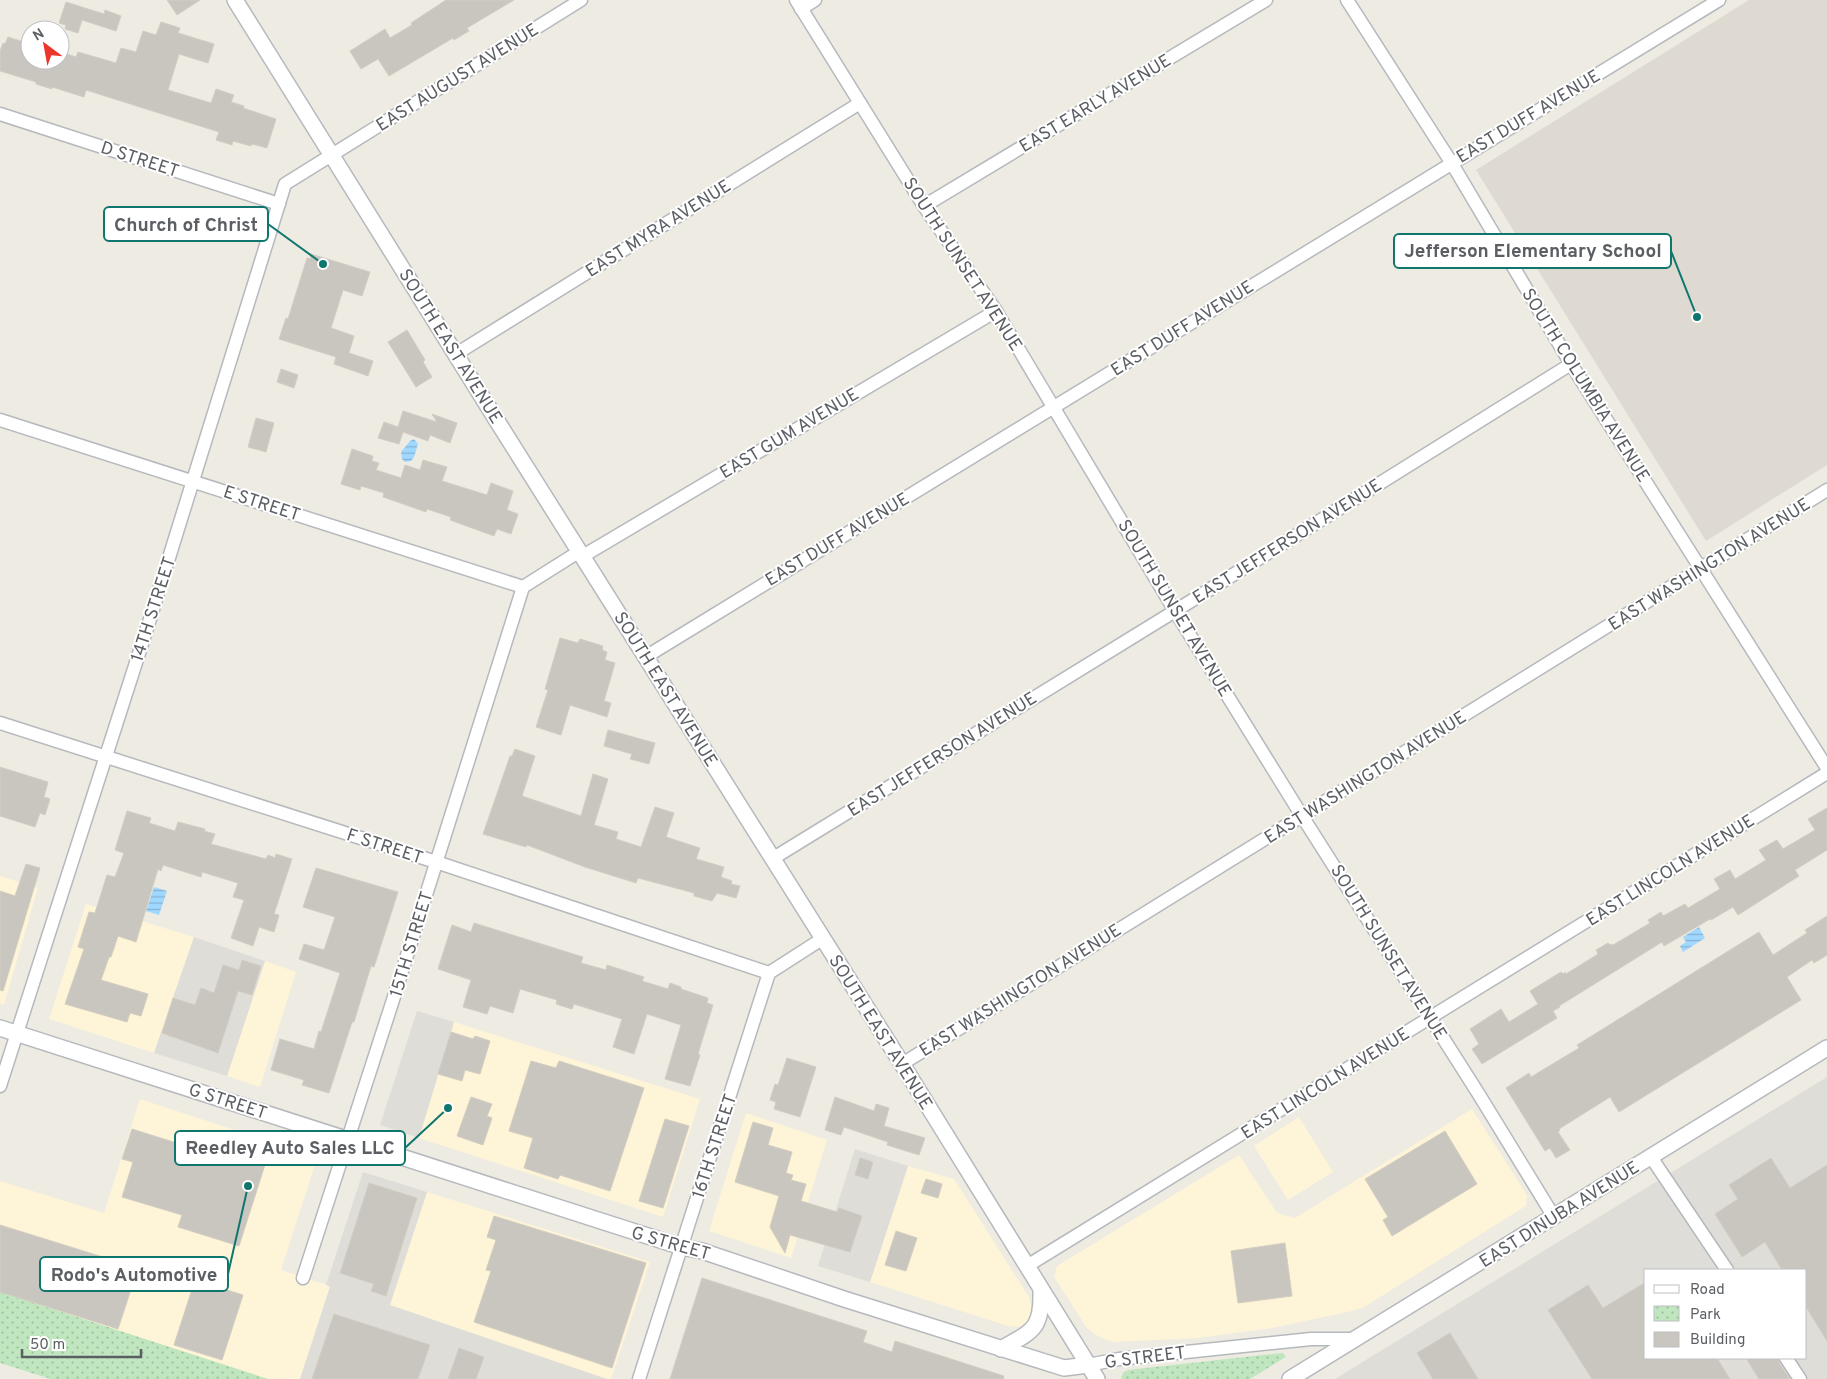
<svg xmlns="http://www.w3.org/2000/svg" width="1827" height="1379" font-family="Overpass,sans-serif">
<style>
.commercial{fill:#fef4d7}
.industrial{fill:#dfddd7;fill-rule:evenodd}
.education{fill:#dedad1}
.park{fill:url(#park-dots)}
.water{fill:url(#water-rules)}
.building{fill:#c9c6c0;stroke:#d3cdc1}
.lines{fill:none;stroke-linecap:round;stroke-linejoin:round}
.minor-casing{stroke:#b5b9bd;stroke-width:15}
.tertiary-casing{stroke:#b5b9bd;stroke-width:18}
.minor{stroke:#fff;stroke-width:12}
.tertiary{stroke:#fff;stroke-width:15}
.labels{text-anchor:middle;stroke-width:4;stroke-linejoin:round;paint-order:stroke}
.street-label{font-size:18px;fill:#5b5f64;stroke:#fff}
.leader{fill:none;stroke:#0f766e;stroke-width:2}
.callout-dot{fill:#0f766e;stroke:#fff;stroke-width:2}
.callout{fill:#fff;stroke:#0f766e;stroke-width:2}
.callout-label{font-size:19px;text-anchor:middle;font-weight:bold;fill:#5b5f64}
</style>
<defs>
<pattern id="park-dots" width="8" height="8" patternUnits="userSpaceOnUse" patternTransform="scale(1.25)"><rect width="8" height="8" fill="#bfe6be"/><path d="M2 2h.1M6 6h.1" fill="none" stroke="#9ebe9e" stroke-width="1.8" stroke-linecap="round"/></pattern>
<pattern id="water-rules" width="6" height="5" patternUnits="userSpaceOnUse" patternTransform="scale(1.25)"><rect width="6" height="5" fill="#a1d8ff"/><path d="M0 2.5h6" fill="none" stroke="#86b2d2"/></pattern>
</defs>
<rect width="100%" height="100%" fill="#eeebe2"/>
<g class="commercial">
<polygon points="0,876 38,888 4,1005 0,1003"/>
<polygon points="86,904 194,937 154,1053 49,1019"/>
<polygon points="265,961 296,972 260,1087 227,1076"/>
<polygon points="454,1022 700,1099 663,1217 419,1138"/>
<polygon points="140,1099 314,1156 316,1161 281,1270 330,1286 300,1379 266,1379 0,1294 0,1181 104,1213"/>
<polygon points="1472,1109 1527,1195 1526,1206 1364,1307 1352,1311 1272,1328 1198,1338 1112,1342 1098,1336 1087,1328 1054,1277 1057,1266 1239,1155 1277,1213 1295,1218"/>
<polygon points="746,1113 827,1140 791,1258 709,1231"/>
<polygon points="1299,1117 1333,1172 1288,1200 1254,1146"/>
<polygon points="908,1166 954,1179 1029,1297 1033,1311 1026,1324 1019,1327 1008,1326 870,1282"/>
<polygon points="427,1192 650,1262 611,1379 605,1379 389,1305"/>
</g>
<g class="industrial">
<polygon points="194,937 265,961 227,1076 154,1053"/>
<polygon points="417,1011 454,1022 419,1138 380,1125"/>
<path d="M1827,1077V1379H1335L1664,1177ZM1646,1270H1806V1358H1646Z"/>
<polygon points="855,1149 908,1166 870,1282 818,1266"/>
<polygon points="363,1172 427,1192 390,1305 607,1379 300,1379 330,1287 326,1285"/>
</g>
<polygon class="education" points="1749,0 1827,0 1827,465 1706,541 1476,170"/>
<g class="park">
<polygon points="0,1292 268,1379 51,1379 0,1363"/>
<polygon points="1282,1353 1286,1356 1284,1358 1250,1379 1122,1379 1121,1377 1124,1372 1128,1370"/>
</g>
<g class="water">
<polygon points="414,439 418,444 414,457 411,461 405,462 402,459 401,452 410,441"/>
<polygon points="154,887 167,891 159,915 146,911"/>
<polygon points="1699,927 1705,938 1683,952 1680,946 1686,942 1683,937"/>
</g>
<g class="building">
<polygon points="167,0 200,0 177,15"/>
<polygon points="446,0 514,0 467,28 469,31 454,40 453,38 389,76 378,59 361,69 350,51 385,29 390,38 412,25 411,23"/>
<polygon points="66,2 104,14 105,10 121,16 116,31 82,20 78,33 65,29 66,25 59,23"/>
<polygon points="161,22 180,28 178,33 214,44 208,63 179,54 168,90 211,103 216,89 234,95 231,102 244,106 243,108 276,119 267,148 252,144 251,146 233,141 232,145 216,140 219,132 86,90 84,97 52,87 52,89 36,84 36,82 0,71 0,51 3,43 5,44 8,37 30,44 30,60 60,60 60,52 76,57 78,52 116,63 121,48 136,52 143,31 156,35"/>
<polygon points="311,254 370,272 362,296 343,290 331,328 354,336 349,353 373,361 368,376 334,364 336,357 279,339 286,318 288,319 307,258 310,259"/>
<polygon points="407,330 425,360 423,362 432,377 416,387 388,342"/>
<polygon points="281,369 298,375 294,388 277,382"/>
<polygon points="403,411 437,422 432,414 457,423 450,443 430,435 428,441 403,432 399,444 378,438 384,422 398,427"/>
<polygon points="256,418 274,423 266,452 248,447"/>
<polygon points="352,449 373,456 372,461 379,463 376,470 401,478 405,465 420,470 423,460 447,467 442,481 487,495 491,483 513,491 507,510 518,514 511,534 497,529 494,536 450,520 451,517 427,509 426,512 383,497 384,493 361,486 360,490 341,484"/>
<polygon points="560,638 578,643 580,639 603,646 602,650 607,652 605,660 615,663 604,701 611,703 607,717 570,705 561,735 536,727 548,690 545,689"/>
<polygon points="608,730 655,743 649,764 630,759 632,754 604,746"/>
<polygon points="515,749 535,756 522,796 581,816 593,774 608,779 594,825 618,832 616,839 641,847 655,807 674,813 666,837 700,848 696,859 724,867 721,877 732,881 731,884 740,886 736,898 717,893 712,901 694,896 694,893 638,878 636,883 585,867 527,845 526,847 483,834 510,756 512,756"/>
<polygon points="0,767 48,782 44,797 50,799 45,815 40,813 35,827 0,816"/>
<polygon points="1827,808 1827,850 1795,870 1799,876 1738,915 1733,907 1711,920 1710,919 1664,946 1662,942 1559,1006 1560,1007 1553,1011 1557,1018 1482,1064 1472,1049 1479,1044 1470,1029 1501,1009 1509,1022 1538,1004 1530,991 1561,972 1563,974 1565,972 1566,974 1598,954 1596,950 1608,943 1610,945 1612,944 1613,945 1650,923 1648,920 1661,912 1663,916 1685,904 1688,908 1720,889 1714,879 1730,870 1735,879 1766,860 1759,850 1777,840 1783,849 1815,830 1808,819"/>
<polygon points="127,811 151,818 149,823 175,831 178,822 205,829 204,831 215,834 211,844 266,859 268,855 275,858 276,854 292,859 274,914 279,915 274,932 259,927 253,946 231,938 244,900 233,897 238,883 202,872 201,877 163,865 161,871 158,869 136,942 118,936 111,957 109,957 101,980 148,994 141,1016 130,1013 127,1022 65,1004 84,949 78,947 89,912 95,913 107,875 115,877 124,853 115,850"/>
<polygon points="26,864 40,868 3,991 0,990 0,891 15,896"/>
<polygon points="316,868 398,892 374,967 371,966 354,1022 352,1022 329,1093 302,1085 304,1080 271,1070 280,1039 314,1049 319,1031 321,1032 340,973 299,959 304,944 324,950 335,917 303,907"/>
<polygon points="1827,916 1827,955 1814,963 1812,960 1787,977 1801,1000 1619,1112 1610,1097 1559,1129 1560,1130 1558,1132 1570,1150 1556,1158 1550,1148 1545,1151 1506,1088 1529,1073 1531,1077 1579,1048 1577,1045 1759,932 1773,955 1807,933 1805,930"/>
<polygon points="474,923 583,957 581,963 606,970 607,965 644,977 642,981 668,989 670,983 681,987 681,989 708,998 707,1003 713,1005 698,1054 700,1055 690,1086 665,1079 681,1025 647,1014 634,1054 613,1047 622,1019 574,1004 572,1009 556,1004 557,1000 520,989 513,1013 490,1006 487,1014 463,1007 471,980 438,969 452,925 471,932"/>
<polygon points="242,960 261,966 252,995 238,991 218,1053 162,1033 173,998 195,1005 201,988 214,993 223,965 239,970"/>
<polygon points="451,1032 473,1039 475,1036 490,1041 480,1074 465,1070 462,1081 438,1074"/>
<polygon points="787,1058 816,1067 800,1117 774,1109 776,1102 770,1100 775,1084 778,1085"/>
<polygon points="531,1061 556,1068 559,1061 644,1088 610,1191 560,1175 558,1179 524,1168 533,1138 509,1131"/>
<polygon points="471,1097 492,1104 487,1116 492,1118 483,1145 457,1136"/>
<polygon points="835,1097 874,1111 876,1104 889,1108 884,1126 925,1138 919,1155 887,1145 888,1142 844,1127 841,1135 825,1130"/>
<polygon points="665,1119 689,1126 663,1208 639,1201"/>
<polygon points="753,1122 773,1128 768,1145 792,1152 786,1173 793,1175 791,1180 806,1184 801,1201 837,1212 839,1208 862,1216 850,1252 790,1235 785,1253 770,1227 779,1196 735,1182"/>
<polygon points="132,1129 202,1151 206,1141 241,1153 245,1138 271,1146 239,1246 178,1227 182,1215 122,1197 133,1162 122,1159"/>
<polygon points="1445,1131 1477,1184 1392,1236 1383,1220 1388,1217 1365,1179"/>
<polygon points="860,1158 873,1162 868,1179 855,1175"/>
<polygon points="1771,1158 1790,1188 1827,1165 1827,1341 1806,1307 1806,1270 1782,1270 1765,1242 1742,1257 1715,1214 1738,1199 1729,1185"/>
<polygon points="926,1179 942,1184 938,1198 921,1193"/>
<polygon points="369,1183 417,1198 386,1296 371,1291 374,1284 340,1273"/>
<polygon points="494,1216 646,1263 612,1368 474,1322 491,1271 486,1270 496,1240 487,1237"/>
<polygon points="0,1225 138,1268 118,1329 0,1292"/>
<polygon points="896,1231 917,1238 906,1271 885,1265"/>
<polygon points="1285,1243 1292,1296 1238,1303 1231,1251"/>
<polygon points="702,1278 867,1331 863,1342 892,1352 895,1341 1004,1376 1003,1379 670,1379"/>
<polygon points="195,1280 243,1295 222,1360 174,1345"/>
<polygon points="1646,1282 1646,1358 1717,1358 1730,1379 1592,1379 1548,1310 1588,1285 1603,1308"/>
<polygon points="334,1314 430,1345 418,1379 312,1379"/>
<polygon points="1450,1333 1478,1379 1433,1379 1417,1353"/>
<polygon points="459,1348 484,1357 476,1379 448,1379"/>
<polygon points="1746,1358 1778,1358 1779,1363 1790,1379 1759,1379"/>
</g>
<g class="lines">
<defs>
<g id="minor">
<polyline points="796,0 924,206 996,311 1175,611 1302,816 1478,1093 1554,1217"/>
<polyline points="1347,0 1451,162 1571,364 1827,768"/>
<polyline points="801,9 815,0"/>
<polyline points="0,114 279,204"/>
<polyline points="924,206 1266,0"/>
<polyline points="456,354 860,103"/>
<polyline points="0,420 523,587"/>
<polyline points="583,556 996,311"/>
<polyline points="647,656 1719,0"/>
<polyline points="0,723 436,862 769,973"/>
<polyline points="772,859 1175,611 1571,364"/>
<polyline points="902,1064 1827,490"/>
<polyline points="0,1086 150,619 285,184 581,0"/>
<polyline points="1651,1157 1727,1270"/>
<polyline points="1027,1266 1827,773"/>
<polyline points="303,1278 392,1003 523,587 580,551"/>
<polyline points="1786,1358 1800,1379"/>
<polyline points="1088,1365 1119,1359 1311,1339 1354,1339"/>
<polyline points="639,1379 769,973 822,939"/>
</g>
<g id="tertiary">
<polyline points="235,0 499,424 902,1064 1097,1379"/>
<polyline points="0,1028 682,1247 702,1251 844,1299 1064,1368 1088,1365"/>
<path d="M1001,1349C1032,1331 1042,1330 1041,1291"/>
<polyline points="1290,1379 1827,1048"/>
</g>
</defs>
<use href="#minor" class="minor-casing"/>
<use href="#tertiary" class="tertiary-casing"/>
<use href="#minor" class="minor"/>
<use href="#tertiary" class="tertiary"/>
</g>
<g class="labels">
<g class="street-label">
<text transform="translate(457 77) rotate(-32)" y="6">EAST AUGUST AVENUE</text>
<text transform="translate(1095 103) rotate(-31)" y="6">EAST EARLY AVENUE</text>
<text transform="translate(1528 116) rotate(-31)" y="6">EAST DUFF AVENUE</text>
<text transform="translate(140 159) rotate(18)" y="6">D STREET</text>
<text transform="translate(658 228) rotate(-32)" y="6">EAST MYRA AVENUE</text>
<text transform="translate(963 264) rotate(57)" y="6">SOUTH SUNSET AVENUE</text>
<text transform="translate(1182 328) rotate(-32)" y="6">EAST DUFF AVENUE</text>
<text transform="translate(451 346) rotate(58)" y="6">SOUTH EAST AVENUE</text>
<text transform="translate(1586 385) rotate(58)" y="6">SOUTH COLUMBIA AVENUE</text>
<text transform="translate(789 433) rotate(-31)" y="6">EAST GUM AVENUE</text>
<text transform="translate(262 503) rotate(18)" y="6">E STREET</text>
<text transform="translate(837 539) rotate(-31)" y="6">EAST DUFF AVENUE</text>
<text transform="translate(1287 541) rotate(-32)" y="6">EAST JEFFERSON AVENUE</text>
<text transform="translate(1709 564) rotate(-32)" y="6">EAST WASHINGTON AVENUE</text>
<text transform="translate(1175 608) rotate(59)" y="6">SOUTH SUNSET AVENUE</text>
<text transform="translate(153 609) rotate(-72)" y="6">14TH STREET</text>
<text transform="translate(666 689) rotate(58)" y="6">SOUTH EAST AVENUE</text>
<text transform="translate(942 754) rotate(-32)" y="6">EAST JEFFERSON AVENUE</text>
<text transform="translate(1365 777) rotate(-32)" y="6">EAST WASHINGTON AVENUE</text>
<text transform="translate(385 846) rotate(18)" y="6">F STREET</text>
<text transform="translate(1670 870) rotate(-32)" y="6">EAST LINCOLN AVENUE</text>
<text transform="translate(411 944) rotate(-73)" y="6">15TH STREET</text>
<text transform="translate(1389 952) rotate(58)" y="6">SOUTH SUNSET AVENUE</text>
<text transform="translate(1020 990) rotate(-32)" y="6">EAST WASHINGTON AVENUE</text>
<text transform="translate(881 1032) rotate(58)" y="6">SOUTH EAST AVENUE</text>
<text transform="translate(1325 1083) rotate(-32)" y="6">EAST LINCOLN AVENUE</text>
<text transform="translate(228 1101) rotate(18)" y="6">G STREET</text>
<text transform="translate(714 1146) rotate(-72)" y="6">16TH STREET</text>
<text transform="translate(1559 1214) rotate(-32)" y="6">EAST DINUBA AVENUE</text>
<text transform="translate(671 1243) rotate(16)" y="6">G STREET</text>
<text transform="translate(1145 1357) rotate(-7)" y="6">G STREET</text>
</g>
</g>
<path class="leader" d="M323 264L268 224M1697 317L1671 251M448 1108L405 1148M248 1186L228 1274"/>
<g class="callout-dot">
<circle cx="323" cy="264" r="5"/>
<circle cx="1697" cy="317" r="5"/>
<circle cx="448" cy="1108" r="5"/>
<circle cx="248" cy="1186" r="5"/>
</g>
<g class="callout">
<rect x="104" y="207" width="164" height="34" rx="5"/>
<rect x="1394" y="234" width="277" height="34" rx="5"/>
<rect x="175" y="1131" width="230" height="34" rx="5"/>
<rect x="40" y="1257" width="188" height="34" rx="5"/>
</g>
<g class="callout-label">
<text x="186" y="231">Church of Christ</text>
<text x="1533" y="257">Jefferson Elementary School</text>
<text x="290" y="1154">Reedley Auto Sales LLC</text>
<text x="134" y="1281">Rodo's Automotive</text>
</g>
<rect x="1644" y="1269" width="162" height="90" fill="#ffffff" stroke="#bdbfc1"/>
<rect x="1654" y="1285" width="25" height="8" fill="#ffffff" stroke="#bdbfc1"/>
<text x="1690" y="1294" font-size="15" fill="#5b5f64">Road</text>
<rect x="1654" y="1306" width="25" height="15" fill="url(#park-dots)" stroke="#bdbfc1"/>
<text x="1690" y="1319" font-size="15" fill="#5b5f64">Park</text>
<rect x="1654" y="1332" width="25" height="15" fill="#c9c6c0" stroke="#bdbfc1"/>
<text x="1690" y="1344" font-size="15" fill="#5b5f64">Building</text>
<g transform="translate(45 45) rotate(328)"><circle r="24" fill="#ffffff" stroke="#bdbfc1"/>
<path d="M0-4L9 19L0 12L-9 19Z" fill="#ec362b"/>
<text y="-8" font-size="14" font-weight="bold" text-anchor="middle" fill="#5b5f64">N</text>
</g>
<path d="M22 1349v8h119v-8" fill="none" stroke="#5b5f64" stroke-width="2.5"/>
<text x="30" y="1349" font-size="15" fill="#5b5f64" stroke="#ffffff" stroke-width="4" paint-order="stroke">50 m</text>
</svg>
